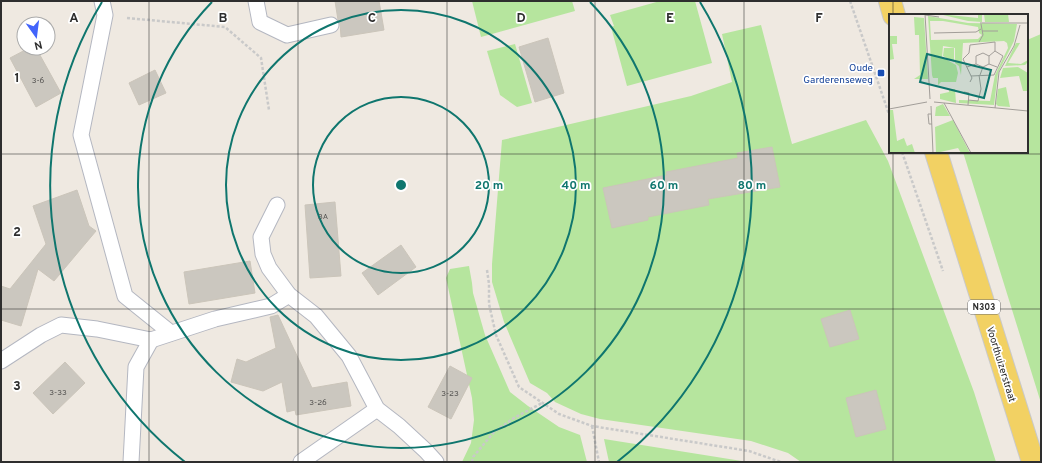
<svg xmlns="http://www.w3.org/2000/svg" width="1042" height="463" font-family="Overpass,sans-serif">
<style>
.green{fill:#b6e59e}
.building{fill:#cbc7bf;stroke:#cbc5ba}
.lines{fill:none;stroke-linecap:round;stroke-linejoin:round}
.lane-casing{stroke:#b4b7c1;stroke-width:17}
.primary-casing{stroke:#c9c9c9;stroke-width:24}
.path{stroke:#c9c9c9;stroke-width:2.5;stroke-dasharray:3 2;stroke-linecap:butt}
.lane{stroke:#fff;stroke-width:15}
.primary{stroke:#f2d163;stroke-width:22}
.grid{fill:none;stroke:#2e2e2e;stroke-width:1;stroke-opacity:0.55}
.ring{fill:none;stroke:#0f766e;stroke-width:2}
.transit-dot{fill:#1a4fb4;stroke:#fff;stroke-width:1.5}
.labels{text-anchor:middle;stroke-width:3.5;stroke-linejoin:round;paint-order:stroke}
.number-label{font-size:8px;fill:#555452}
.shield{fill:#fff;stroke:#6d6d6d;stroke-width:1}
.shield-label{font-size:9px;font-weight:bold;fill:#2e2e2e}
.transit-label{font-size:10px;fill:#164399;stroke:#fff;text-anchor:end}
.street-label{font-size:10px;fill:#2e2e2e;stroke:#fff}
.inset-road{fill:none;stroke:#a29e99;stroke-width:1}
.view{fill:#0f766e;fill-opacity:0.15;stroke:#0f766e;stroke-width:2}
.inset-edge{fill:none;stroke:#2e2e2e;stroke-width:2}
.grid-label{font-size:13px;text-anchor:middle;font-weight:bold;fill:#2e2e2e;stroke:#fff;stroke-width:3.5;stroke-linejoin:round;paint-order:stroke}
.centre{fill:#0f766e;stroke:#fff;stroke-width:2}
.ring-label{font-size:12px;text-anchor:middle;font-weight:bold;fill:#0f766e;stroke:#fff;stroke-width:3.5;stroke-linejoin:round;paint-order:stroke}
</style>
<rect width="100%" height="100%" fill="#efe9e1"/>
<g class="green">
<polygon points="472,1 572,1 575,11 481,37"/>
<polygon points="660,1 695,1 712,63 627,86 611,27 614,26 610,15"/>
<polygon points="761,25 792,144 866,120 888,161 974,392 996,462 801,462 788,453 751,441 600,419 581,414 555,402 547,393 530,383 504,322 492,282 492,264 502,140 691,96 732,82 722,34"/>
<polygon points="1041,34 1041,403 963,152 1027,152 1027,40"/>
<polygon points="515,44 532,103 517,107 500,95 487,51"/>
<polygon points="469,266 472,283 473,293 485,335 510,392 528,406 559,427 580,435 587,462 462,462 471,443 474,420 472,398 446,278 450,269"/>
<polygon points="604,439 748,462 609,462"/>
</g>
<g class="building">
<polygon points="335,1 379,1 384,30 341,37 340,23 338,20"/>
<polygon points="548,38 564,93 535,102 519,47"/>
<polygon points="29,48 36,48 61,93 36,107 10,58"/>
<polygon points="155,70 166,93 139,105 129,83"/>
<polygon points="772,147 780,187 708,199 709,205 648,217 648,220 612,228 603,188 667,175 666,172 738,158 737,153"/>
<polygon points="77,190 89,226 96,231 54,281 38,269 21,326 1,320 1,286 10,289 46,244 33,206"/>
<polygon points="335,202 341,276 310,278 305,205"/>
<polygon points="401,245 416,267 378,295 362,273"/>
<polygon points="250,261 255,293 189,304 184,272"/>
<polygon points="850,310 859,339 830,347 821,319"/>
<polygon points="278,315 312,388 347,382 351,406 296,415 295,410 287,412 282,382 263,391 231,382 237,359 246,362 276,348 270,317"/>
<polygon points="65,362 85,383 53,414 33,393"/>
<polygon points="450,366 472,378 451,419 428,407"/>
<polygon points="876,390 886,429 856,437 846,398"/>
</g>
<g class="lines">
<defs>
<g id="lane">
<polyline points="102,1 105,15 81,135 125,296 171,333"/>
<polyline points="256,1 260,22 287,35 331,25"/>
<polyline points="277,205 261,237 263,254 269,268 289,295 316,316 349,356 377,409 399,426 426,451 436,462"/>
<polyline points="1,361 41,335 61,325 97,329 151,340 215,319 271,306 289,295"/>
<polyline points="131,462 136,367 151,340"/>
<polyline points="301,462 377,409"/>
</g>
<g id="primary">
<polyline points="890,1 894,15"/>
<polyline points="936,152 1033,462"/>
</g>
</defs>
<use href="#lane" class="lane-casing"/>
<use href="#primary" class="primary-casing"/>
<g class="path">
<polyline points="850,1 890,117"/>
<polyline points="127,18 225,27 261,58 269,110"/>
<polyline points="902,152 943,271"/>
<polyline points="487,270 489,284 489,304 496,335 519,387 559,414 592,426 749,451 781,462"/>
<polyline points="592,426 599,462"/>
<polyline points="472,462 473,457 494,432 514,418 542,403"/>
</g>
<use href="#lane" class="lane"/>
<use href="#primary" class="primary"/>
</g>
<path class="grid" d="M149,1V462M298,1V462M447,1V462M595,1V462M744,1V462M893,1V15M893,152V462M1,154H1041M1,309H1041"/>
<g class="ring">
<circle cx="401" cy="185" r="88"/>
<circle cx="401" cy="185" r="175"/>
<path d="M590 2A263 263 0 1 1 212 2"/>
<path d="M185 462A351 351 0 0 1 102 2M700 2A351 351 0 0 1 617 462"/>
</g>
<rect class="transit-dot" x="877" y="69" width="8" height="8" rx="2"/>
<g class="labels">
<g class="number-label">
<text x="38" y="83">3-6</text>
<text x="323" y="219">3A</text>
<text x="58" y="395">3-33</text>
<text x="450" y="396">3-23</text>
<text x="318" y="405">3-26</text>
</g>
<rect class="shield" x="968" y="300" width="32" height="14" rx="3"/>
<g class="shield-label">
<text x="984" y="310">N303</text>
</g>
<g class="transit-label">
<text x="873" y="71">Oude<tspan x="873" dy="12">Garderenseweg</tspan></text>
</g>
<g class="street-label">
<text transform="translate(1002 364) rotate(73)" y="4">Voorthuizerstraat</text>
</g>
</g>
<g transform="translate(889 14)">
<rect width="139" height="139" fill="#efe9e1"/>
<path d="M50,0L89,4V0H93V8L79,7ZM95,0H119L120,8H96ZM39,2L79,9L128,10L125,27L109,59L105,91L70,89V86L101,87L106,61L119,34L118,29L115,27L74,29L72,61L70,52L66,49V34L54,32L53,43L67,51L69,59L67,68H52L49,71V64H44L43,61ZM41,7H54L89,13L90,19L93,21L89,25L42,26ZM25,3L35,4L39,65H25L31,61L30,21H26ZM0,22H8V30H3L5,45L0,46ZM127,29H131L119,49L132,50L139,46V48L136,51L116,52ZM55,34H65V48L54,42ZM129,53L139,59V81L138,77H134L130,62L111,64L114,54ZM117,73L121,93L109,92L107,90L109,75ZM60,75H66L67,89L51,85V80L60,78ZM54,90L61,102H46L47,93ZM0,96H4L8,127L15,124L18,132L23,130L26,139H0ZM64,106L81,139H72L69,134L47,139L46,113Z" fill="#b6e59e" fill-rule="evenodd"/>
<path class="inset-road" d="M36,0L41,85M36,1L50,3M91,9H139M93,17H109M45,19L87,18L92,15M90,28L94,21L92,10M87,50V42L94,39L100,42V50M78,53L87,50L94,53M91,61L94,53L100,50L108,53M82,62L105,61L114,42L106,37L100,42M81,68L83,64L74,45L80,39L81,31L106,28V37M75,78L80,79L79,91M79,86L89,87L92,75L90,61M45,88L139,97M55,89L82,139M42,92L44,139M106,94L110,58L125,32L131,11M0,95L38,88M42,100H39L40,110H43"/>
<path class="view" d="M38,40L102,56L95,84L31,68Z"/>
<rect width="139" height="139" class="inset-edge"/>
</g>
<g class="grid-label">
<text x="74" y="22">A</text>
<text x="223" y="22">B</text>
<text x="372" y="22">C</text>
<text x="521" y="22">D</text>
<text x="670" y="22">E</text>
<text x="819" y="22">F</text>
<text x="17" y="82">1</text>
<text x="17" y="236">2</text>
<text x="17" y="390">3</text>
</g>
<circle cx="401" cy="185" r="6" class="centre"/>
<g class="ring-label">
<text x="489" y="189">20 m</text>
<text x="576" y="189">40 m</text>
<text x="664" y="189">60 m</text>
<text x="752" y="189">80 m</text>
</g>
<rect width="1042" height="463" fill="none" stroke="#2e2e2e" stroke-width="4"/>
<g transform="translate(36 36) rotate(166)"><circle r="19" fill="#ffffff" stroke="#ababab"/>
<path d="M0-3L7 15L0 10L-7 15Z" fill="#4264fb"/>
<text y="-6" font-size="11" font-weight="bold" text-anchor="middle" fill="#2e2e2e">N</text>
</g>
</svg>
